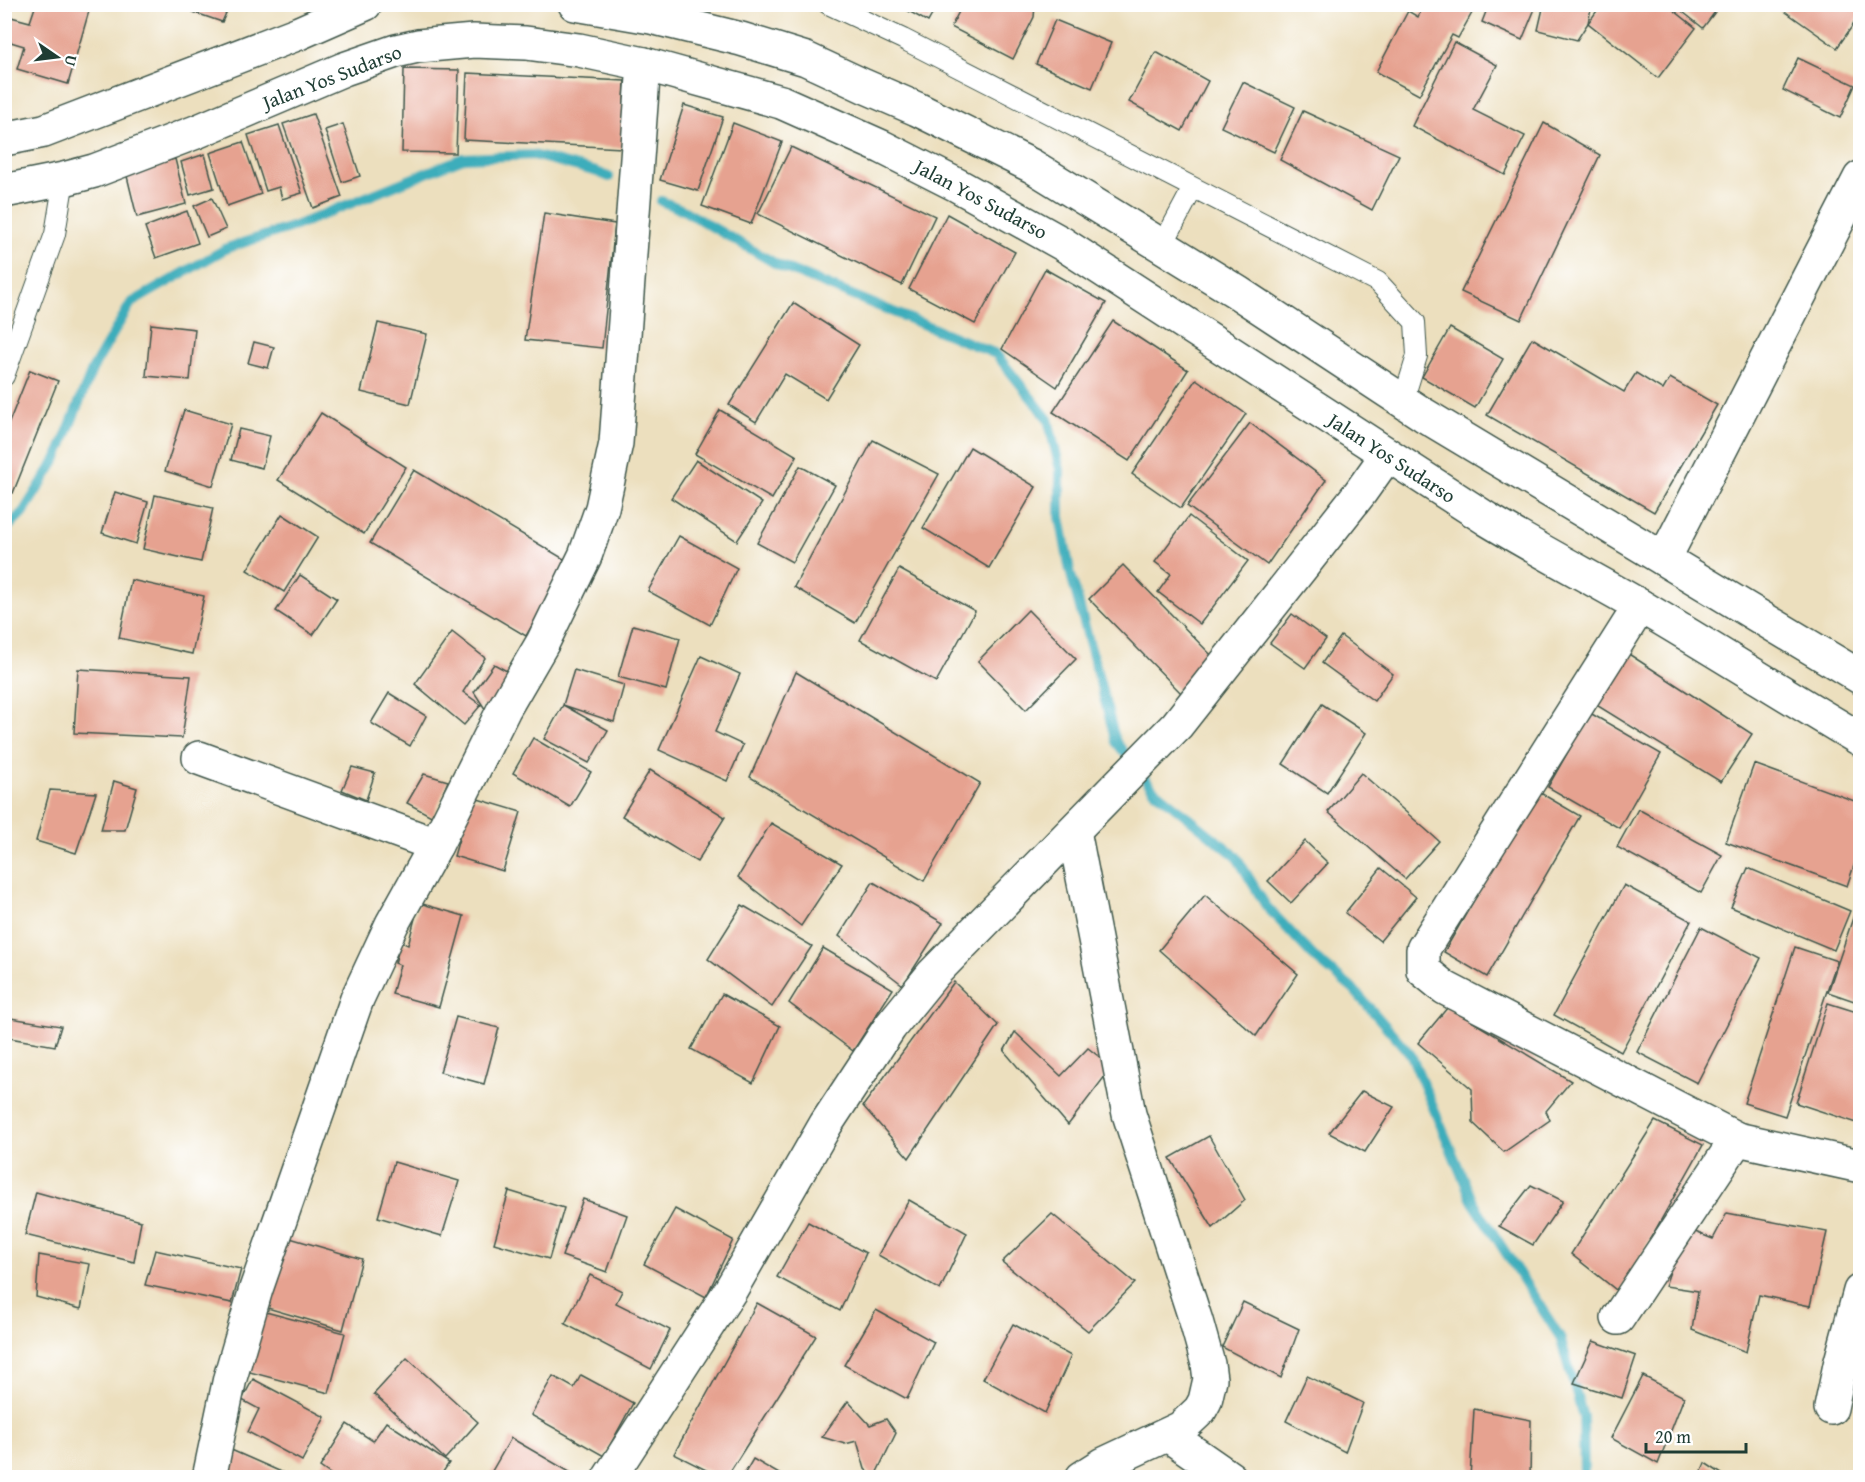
<svg xmlns="http://www.w3.org/2000/svg" width="1865" height="1482" font-family="'Gentium Book Plus',serif">
<style>
.lines{fill:none;stroke-linecap:round;stroke-linejoin:round}
.stream{stroke:#3eadbb;stroke-width:10}
.building{fill:#e6a290}
.lane-casing{stroke:#3e5549;stroke-width:22}
.street-casing{stroke:#3e5549;stroke-width:36}
.highway-casing{stroke:#3e5549;stroke-width:36}
.lane{stroke:#fff;stroke-width:20}
.street{stroke:#fff;stroke-width:33}
.highway{stroke:#fff;stroke-width:33}
.labels{text-anchor:middle;stroke-width:4.5;stroke-linejoin:round;paint-order:stroke}
.street-label{font-size:20px;fill:#1f3d34;stroke:#fff}
</style>
<rect width="100%" height="100%" fill="#fff"/>
<filter id="ink" filterUnits="userSpaceOnUse"><feTurbulence type="fractalNoise" baseFrequency=".0167" numOctaves="2"/><feDisplacementMap in="SourceGraphic" scale="12" xChannelSelector="R" yChannelSelector="G"/><feConvolveMatrix kernelMatrix="1 2 1 2 8 2 1 2 1" color-interpolation-filters="sRGB"/></filter>
<filter id="wash" filterUnits="userSpaceOnUse"><feTurbulence type="fractalNoise" baseFrequency=".008" numOctaves="4" result="noise"/><feDisplacementMap in="SourceGraphic" scale="24" xChannelSelector="R" yChannelSelector="G"/><feGaussianBlur stdDeviation="1.35" result="paint"/><feColorMatrix in="noise" values="0 0 0 0 0 0 0 0 0 0 0 0 0 0 0 0 0 1.4 0 .05"/><feComposite in="paint" operator="in"/></filter>
<g filter="url(#wash)">
<rect width="100%" height="100%" fill="#ecdfbe"/>
<g class="lines">
<g class="stream">
<polyline points="661,201 683,210 778,265 996,354 1048,419 1060,470 1060,517 1070,571 1116,742 1154,790 1236,856 1266,906 1315,958 1354,990 1411,1055 1473,1202 1560,1337 1583,1417 1584,1478"/>
<polyline points="4,531 24,511 57,458 92,370 131,303 227,248 295,226 463,158 533,155 597,172 609,177"/>
</g>
</g>
<g id="blocks">
<g class="building">
<polygon points="36,4 91,4 68,84 17,69 24,46 4,40 11,17 30,22"/>
<polygon points="196,4 230,4 222,22 193,12"/>
<polygon points="896,4 938,4 928,22"/>
<polygon points="963,4 1035,5 1034,17 1013,59 951,27"/>
<polygon points="1424,4 1477,4 1458,38 1452,35 1419,95 1376,72 1408,11 1418,17"/>
<polygon points="1489,4 1537,4 1522,40 1482,22"/>
<polygon points="1544,4 1592,4 1588,23 1577,40 1538,30"/>
<polygon points="1602,4 1666,4 1696,28 1658,78 1588,23"/>
<polygon points="1673,4 1721,4 1703,28"/>
<polygon points="1776,5 1860,5 1860,15 1837,48"/>
<polygon points="1055,20 1111,43 1092,88 1036,64"/>
<polygon points="1454,42 1497,65 1473,110 1525,136 1505,175 1412,126"/>
<polygon points="1156,52 1208,81 1182,131 1129,102"/>
<polygon points="1798,58 1855,85 1840,118 1783,90"/>
<polygon points="404,69 459,70 456,153 402,152"/>
<polygon points="467,73 625,81 622,148 464,140"/>
<polygon points="1243,82 1295,107 1274,152 1221,127"/>
<polygon points="684,105 723,117 698,191 660,180"/>
<polygon points="1303,111 1399,155 1372,210 1280,160"/>
<polygon points="313,114 342,197 313,208 283,124"/>
<polygon points="733,123 782,142 751,224 702,206"/>
<polygon points="1544,123 1600,155 1521,320 1461,292"/>
<polygon points="343,124 360,176 342,182 325,130"/>
<polygon points="279,125 302,193 282,199 279,187 266,191 248,135"/>
<polygon points="243,142 261,194 227,206 210,153"/>
<polygon points="791,147 935,216 902,285 758,214"/>
<polygon points="205,154 214,188 190,195 181,162"/>
<polygon points="175,159 186,204 137,217 126,172"/>
<polygon points="212,198 226,229 207,237 194,206"/>
<polygon points="187,211 198,243 156,258 145,227"/>
<polygon points="544,213 615,224 602,348 525,340"/>
<polygon points="947,214 1015,252 975,324 909,289"/>
<polygon points="1045,269 1106,303 1057,387 1002,349"/>
<polygon points="793,303 859,345 826,399 785,374 756,422 729,405"/>
<polygon points="1113,321 1188,370 1129,461 1053,412"/>
<polygon points="378,323 427,334 410,404 361,392"/>
<polygon points="151,324 195,329 190,380 146,376"/>
<polygon points="1450,328 1503,359 1475,408 1422,377"/>
<polygon points="1532,338 1624,392 1636,373 1663,390 1670,378 1717,405 1654,512 1487,415"/>
<polygon points="254,342 274,347 268,368 248,363"/>
<polygon points="30,370 58,381 13,493 4,490 4,435"/>
<polygon points="1196,379 1246,414 1181,508 1132,474"/>
<polygon points="184,410 231,424 213,486 165,471"/>
<polygon points="720,410 797,456 772,499 695,454"/>
<polygon points="321,413 406,467 364,534 278,480"/>
<polygon points="1250,423 1326,480 1267,565 1187,506"/>
<polygon points="239,429 270,436 262,468 231,460"/>
<polygon points="873,440 939,474 855,623 794,587"/>
<polygon points="970,447 1036,487 989,568 923,528"/>
<polygon points="696,460 762,503 737,541 671,498"/>
<polygon points="800,466 835,485 792,562 757,543"/>
<polygon points="414,470 569,562 526,636 370,543"/>
<polygon points="115,492 148,502 136,544 102,533"/>
<polygon points="155,495 213,508 201,562 143,549"/>
<polygon points="282,514 318,537 284,592 247,570"/>
<polygon points="1189,516 1248,561 1200,624 1158,592 1171,574 1155,562"/>
<polygon points="679,536 737,568 710,625 648,591"/>
<polygon points="1123,565 1215,659 1181,693 1089,599"/>
<polygon points="899,569 975,611 936,682 860,640"/>
<polygon points="300,575 337,599 313,635 276,611"/>
<polygon points="131,580 204,596 192,654 119,638"/>
<polygon points="1028,610 1076,659 1026,710 978,661"/>
<polygon points="1292,614 1326,639 1305,668 1270,643"/>
<polygon points="633,625 680,638 666,690 618,677"/>
<polygon points="452,632 485,658 463,692 481,705 464,725 415,684"/>
<polygon points="1341,636 1393,674 1374,701 1322,663"/>
<polygon points="1621,649 1752,734 1721,782 1590,701"/>
<polygon points="701,656 740,674 715,732 743,745 727,781 659,750"/>
<polygon points="494,664 516,676 491,718 474,692"/>
<polygon points="78,669 191,676 182,738 74,733"/>
<polygon points="574,670 624,685 614,722 563,705 608,730 589,763 544,739 563,705"/>
<polygon points="796,672 980,783 924,881 750,777"/>
<polygon points="389,693 426,716 410,746 371,723"/>
<polygon points="1322,704 1366,733 1327,793 1283,764"/>
<polygon points="1590,713 1661,754 1619,828 1548,787"/>
<polygon points="533,738 591,772 570,807 513,773"/>
<polygon points="1754,764 1860,803 1860,848 1847,886 1726,842"/>
<polygon points="352,767 375,773 366,800 342,790"/>
<polygon points="650,770 725,817 697,862 622,816"/>
<polygon points="1361,773 1439,841 1405,879 1328,812"/>
<polygon points="424,774 448,781 433,817 407,803"/>
<polygon points="114,781 137,788 125,830 101,830"/>
<polygon points="50,790 96,793 76,853 36,841"/>
<polygon points="1537,791 1580,816 1487,977 1444,952"/>
<polygon points="471,797 521,812 503,871 454,856"/>
<polygon points="1638,809 1722,855 1701,893 1617,847"/>
<polygon points="771,823 842,864 801,926 738,877"/>
<polygon points="1305,841 1328,863 1291,903 1268,881"/>
<polygon points="1381,868 1416,897 1380,941 1345,913"/>
<polygon points="1748,868 1850,911 1834,950 1731,907"/>
<polygon points="873,882 943,923 903,985 839,936"/>
<polygon points="1624,885 1691,921 1621,1052 1554,1015"/>
<polygon points="1205,895 1298,974 1256,1036 1159,950"/>
<polygon points="419,903 464,916 439,1007 392,994 400,965 395,963 401,942 408,945"/>
<polygon points="742,905 812,946 772,1007 708,959"/>
<polygon points="1856,909 1860,910 1860,1003 1828,992"/>
<polygon points="1701,927 1761,958 1697,1083 1637,1052"/>
<polygon points="1795,947 1837,961 1785,1116 1744,1103"/>
<polygon points="823,948 893,989 853,1051 789,1003"/>
<polygon points="954,982 998,1025 909,1158 863,1106"/>
<polygon points="722,994 780,1026 753,1083 691,1049"/>
<polygon points="1828,1003 1860,1013 1860,1124 1796,1103"/>
<polygon points="1448,1007 1571,1081 1546,1111 1550,1120 1504,1152 1473,1123 1472,1089 1418,1043"/>
<polygon points="4,1017 61,1026 55,1046 4,1037"/>
<polygon points="456,1017 499,1028 484,1084 440,1072"/>
<polygon points="1015,1032 1061,1076 1088,1048 1112,1067 1068,1125 1004,1051"/>
<polygon points="1362,1091 1394,1107 1365,1152 1329,1133"/>
<polygon points="1655,1121 1703,1145 1620,1293 1571,1254"/>
<polygon points="1209,1136 1245,1200 1213,1228 1170,1158"/>
<polygon points="394,1162 459,1181 442,1236 378,1217"/>
<polygon points="1531,1185 1563,1201 1533,1245 1499,1226"/>
<polygon points="509,1191 564,1208 549,1259 494,1243"/>
<polygon points="36,1192 141,1221 134,1262 25,1235"/>
<polygon points="583,1199 627,1215 607,1272 562,1256"/>
<polygon points="909,1200 967,1233 940,1290 878,1255"/>
<polygon points="675,1209 733,1240 706,1297 644,1264"/>
<polygon points="1727,1213 1827,1232 1810,1306 1759,1295 1746,1352 1692,1330 1698,1291 1665,1286 1685,1228 1713,1239"/>
<polygon points="1052,1214 1135,1283 1088,1331 1002,1262"/>
<polygon points="808,1222 866,1253 840,1311 777,1277"/>
<polygon points="283,1236 362,1259 343,1330 264,1307"/>
<polygon points="155,1250 241,1269 232,1303 145,1285"/>
<polygon points="39,1255 90,1264 81,1309 36,1297"/>
<polygon points="590,1275 622,1291 616,1303 670,1330 651,1369 565,1324"/>
<polygon points="1243,1302 1299,1329 1281,1378 1222,1347"/>
<polygon points="757,1303 816,1336 726,1478 722,1478 674,1454"/>
<polygon points="876,1310 934,1342 907,1399 844,1365"/>
<polygon points="262,1311 345,1333 329,1393 246,1371"/>
<polygon points="1013,1324 1071,1356 1045,1413 983,1379"/>
<polygon points="1593,1341 1636,1356 1622,1398 1574,1383"/>
<polygon points="407,1358 478,1422 445,1459 374,1394"/>
<polygon points="581,1375 633,1403 604,1456 531,1415 553,1376 574,1388"/>
<polygon points="1307,1376 1363,1403 1345,1452 1286,1421"/>
<polygon points="1643,1376 1684,1397 1658,1464 1611,1438"/>
<polygon points="253,1379 325,1417 302,1461 248,1432 259,1409 242,1400"/>
<polygon points="848,1401 870,1425 886,1419 896,1433 874,1478 865,1469 857,1441 845,1444 822,1437"/>
<polygon points="1474,1409 1531,1420 1530,1478 1470,1478"/>
<polygon points="386,1422 449,1463 439,1478 336,1478 320,1467 347,1424 373,1441"/>
<polygon points="511,1438 580,1478 488,1478"/>
<polygon points="229,1449 295,1478 230,1478 219,1473"/>
<polygon points="753,1459 786,1478 742,1478"/>
<polygon points="1705,1463 1728,1478 1699,1478"/>
</g>
</g>
</g>
<g filter="url(#ink)">
<use href="#blocks" fill-opacity="0" stroke="#3e5549" stroke-width="1.5"/>
<g class="lines">
<defs>
<g id="lane">
<polyline points="828,4 903,39 1378,282 1415,322 1417,356 1403,401"/>
<polyline points="1162,246 1193,188"/>
<polyline points="4,376 55,234 64,179"/>
</g>
<g id="street">
<polyline points="1664,559 1860,178"/>
<polyline points="1640,606 1423,949 1423,970 1445,988 1737,1139 1860,1166"/>
<polyline points="199,758 436,845"/>
<polyline points="1074,831 1129,1114 1196,1321 1208,1364 1210,1379 1205,1401 1200,1410 1181,1428 1104,1464 1082,1478"/>
<polyline points="1618,1318 1737,1139"/>
<polyline points="1831,1408 1840,1365 1860,1291"/>
<polyline points="1168,1435 1230,1478"/>
<polyline points="209,1478 230,1378 256,1289 357,999 392,924 436,845 504,709 543,642 585,556 602,508 616,443 644,64"/>
<polyline points="609,1478 730,1291 826,1124 890,1027 933,974 1177,725 1360,493 1387,455"/>
</g>
<g id="highway">
<polyline points="575,4 651,17 741,39 806,59 864,86 917,109 1032,166 1237,292 1424,415 1860,677"/>
<polyline points="4,139 44,131 299,33 365,4"/>
<path d="M4,191L64,179L94,171L196,132L344,69L396,51L418,46L474,41L526,43L579,50L644,64L781,102L882,147L957,185L1063,244L1487,519C1538,550 1590,577 1642,607C1715,650 1787,696 1860,739"/>
</g>
</defs>
<use href="#lane" class="lane-casing"/>
<use href="#street" class="street-casing"/>
<use href="#highway" class="highway-casing"/>
<use href="#lane" class="lane"/>
<use href="#street" class="street"/>
<use href="#highway" class="highway"/>
</g>
</g>
<g class="labels">
<g class="street-label">
<text transform="translate(332 77) rotate(-21)" y="7">Jalan Yos Sudarso</text>
<text transform="translate(981 199) rotate(28)" y="7">Jalan Yos Sudarso</text>
<text transform="translate(1392 458) rotate(33)" y="7">Jalan Yos Sudarso</text>
</g>
</g>
<rect width="1865" height="1482" fill="none" stroke="#fff" stroke-width="24"/>
<g transform="translate(57 57) rotate(104)" stroke="#ffffff" stroke-width="4.5" paint-order="stroke">
<path d="M0-4.5L10 22L0 15L-10 22Z" fill="#1f3d34"/>
<text y="-9" font-size="16" font-weight="bold" text-anchor="middle" fill="#1f3d34">U</text>
</g>
<path d="M1646 1443v9h100v-9" fill="none" stroke="#1f3d34" stroke-width="3"/>
<text x="1655" y="1443" font-size="18" fill="#1f3d34" stroke="#ffffff" stroke-width="4.5" paint-order="stroke">20 m</text>
</svg>
